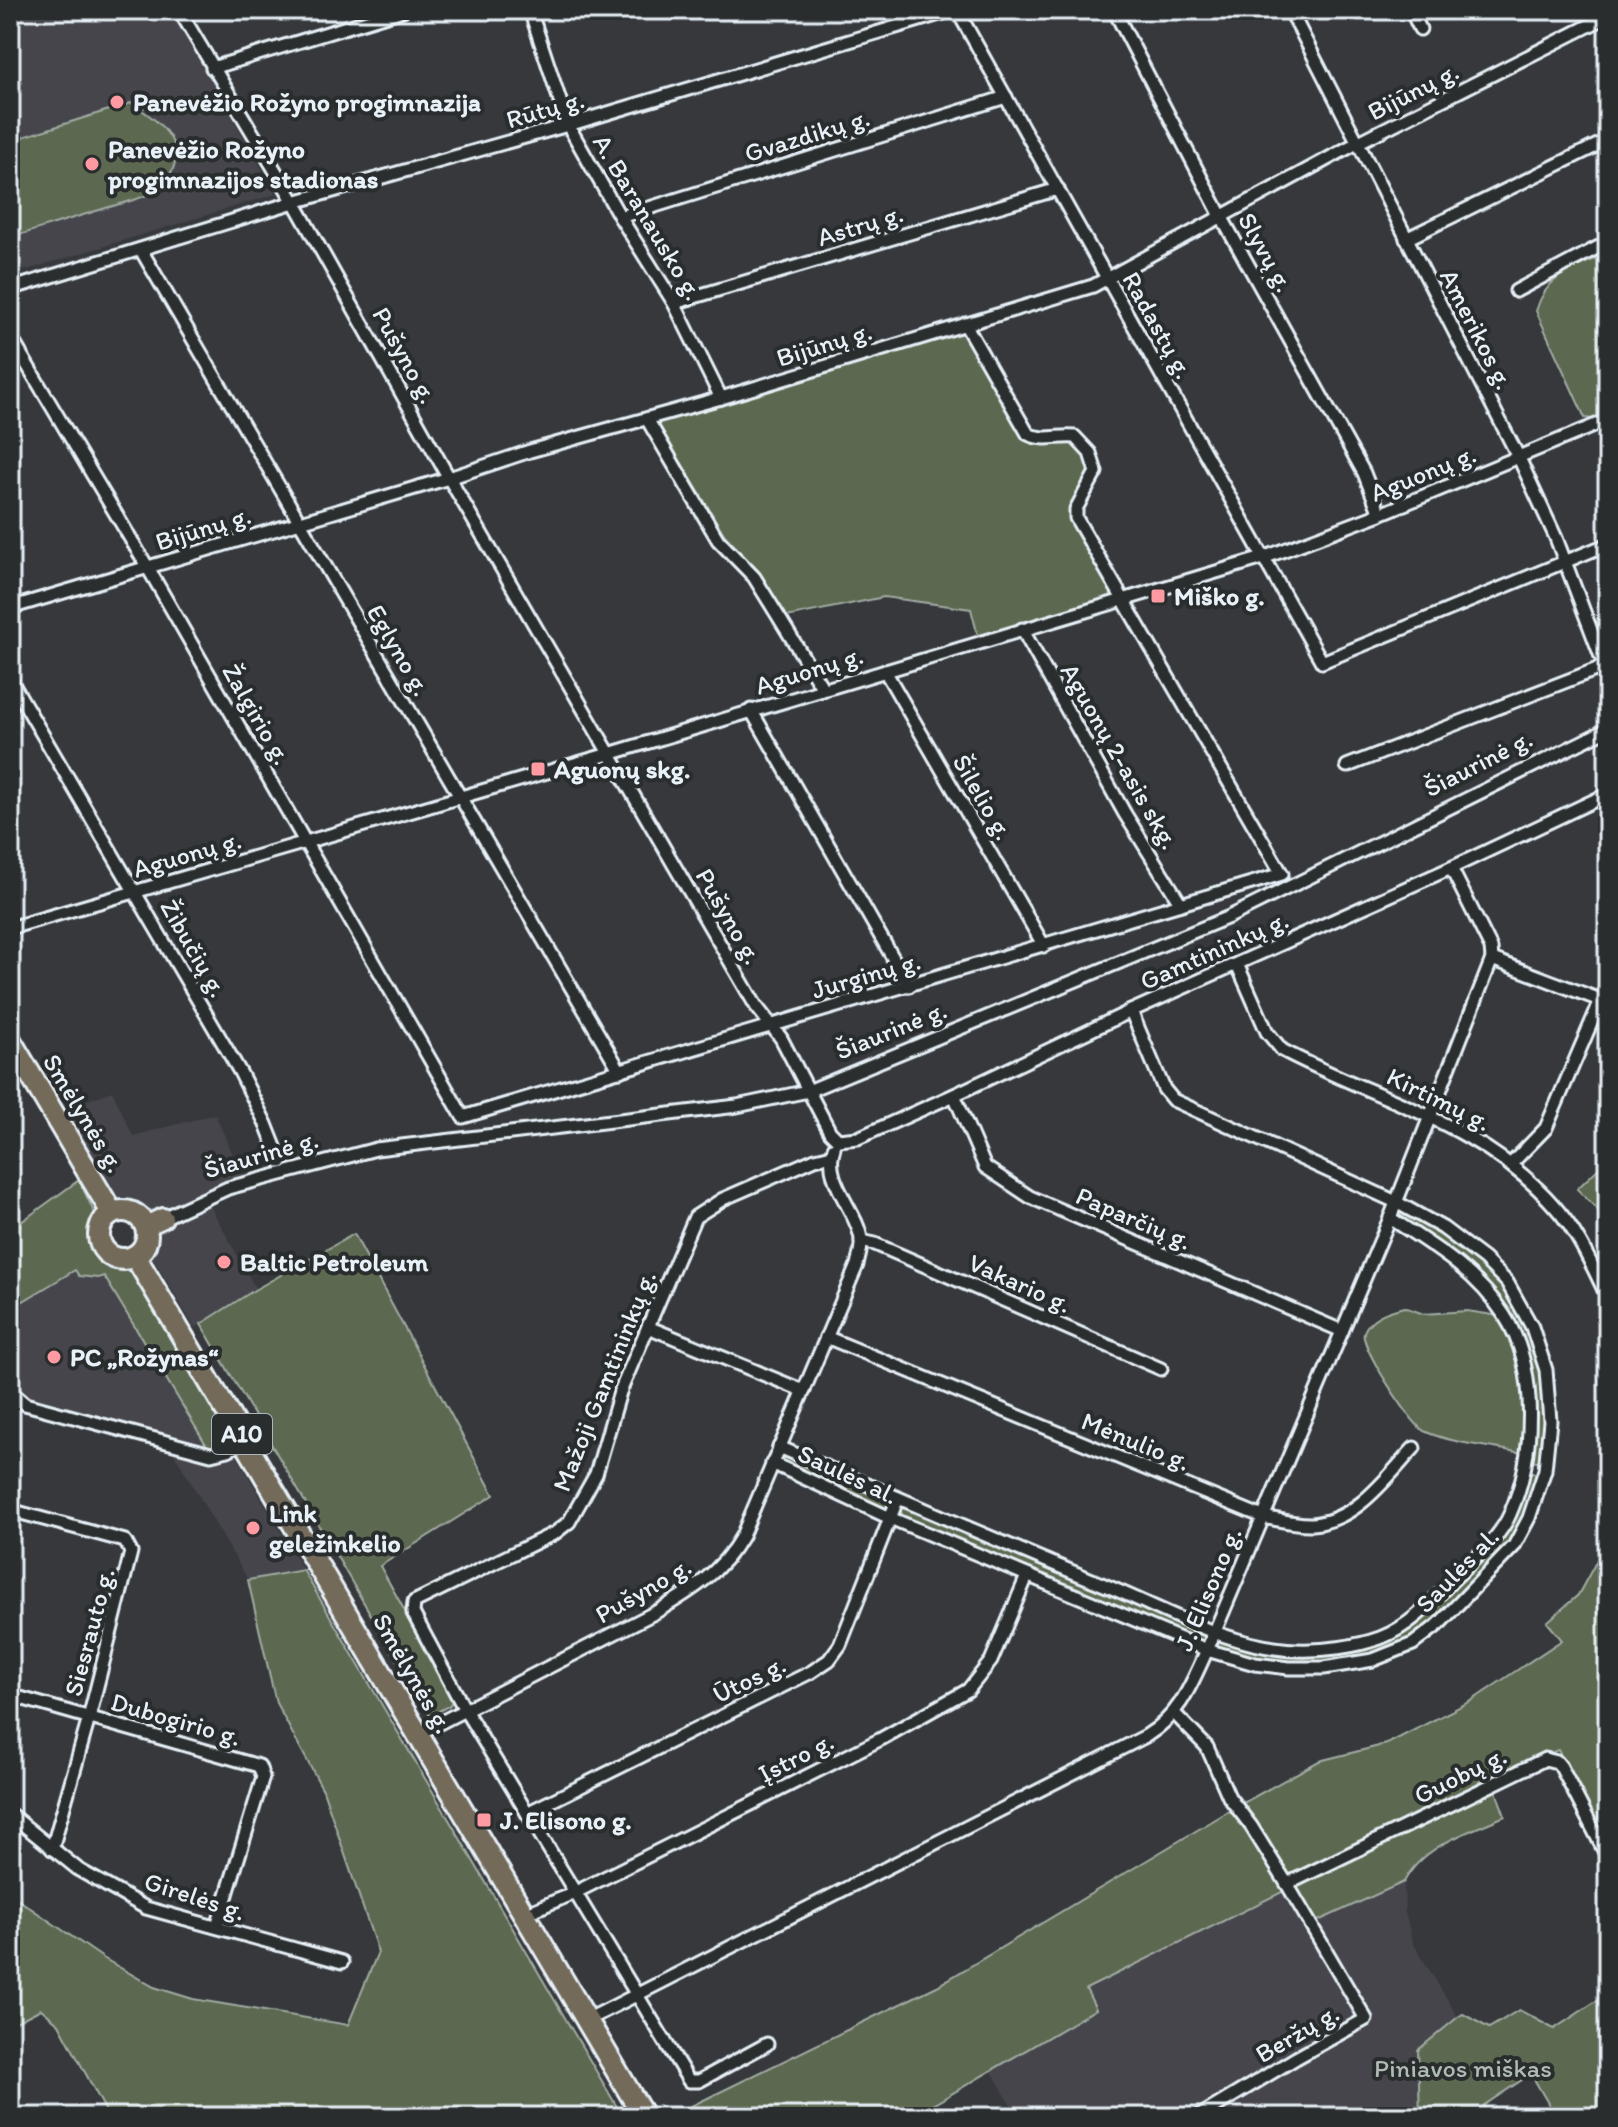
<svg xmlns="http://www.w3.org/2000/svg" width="1618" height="2127" font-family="Itim,sans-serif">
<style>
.built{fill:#45454c}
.green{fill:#5c674f;stroke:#a2aca4;stroke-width:2}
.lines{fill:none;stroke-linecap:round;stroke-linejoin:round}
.street-casing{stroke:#e8f1f8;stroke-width:17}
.primary-casing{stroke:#e8f1f8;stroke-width:24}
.highway-casing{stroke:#e8f1f8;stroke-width:26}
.street{stroke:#2a2d2e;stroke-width:11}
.primary{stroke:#736b5a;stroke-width:18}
.highway{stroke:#736b5a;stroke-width:20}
.poi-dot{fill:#ff9aa2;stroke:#2a2d2e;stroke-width:3}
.labels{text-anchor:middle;stroke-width:8;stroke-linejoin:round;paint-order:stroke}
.shield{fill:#2a2d2e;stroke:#afb6bb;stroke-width:2}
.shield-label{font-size:24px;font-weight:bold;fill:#e8f1f8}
.street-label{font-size:26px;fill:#e8f1f8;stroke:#2a2d2e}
.poi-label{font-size:26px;font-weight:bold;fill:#e8f1f8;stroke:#2a2d2e;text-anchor:start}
.park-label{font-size:26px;fill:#b0bab4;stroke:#2a2d2e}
</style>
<rect width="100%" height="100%" fill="#36383c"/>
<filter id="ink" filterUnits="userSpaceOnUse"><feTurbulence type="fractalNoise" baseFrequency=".0125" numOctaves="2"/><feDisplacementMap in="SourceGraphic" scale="16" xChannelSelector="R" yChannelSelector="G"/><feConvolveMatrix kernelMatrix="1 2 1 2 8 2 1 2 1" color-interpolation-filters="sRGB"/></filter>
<g filter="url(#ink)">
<g class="built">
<polygon points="10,10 171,10 276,194 10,275"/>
<polygon points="112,1091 133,1136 215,1114 249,1191 209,1204 256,1289 195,1328 147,1249 155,1230 147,1214 129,1209 116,1199 62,1110"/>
<polygon points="75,1270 104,1275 207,1446 221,1443 226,1438 303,1570 248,1580 162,1433 29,1399 21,1393 10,1375 10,1309"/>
<polygon points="1404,1882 1405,1912 1413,1943 1458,2017 1418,2050 1420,2117 1018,2117 991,2070 1095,2010 1085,1990 1295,1886 1316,1922"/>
</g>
<g class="green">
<path d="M141,100L147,106L140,109C174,131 193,161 154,191C143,199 126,202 113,206C82,215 51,225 19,235L10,233V141Z"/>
<path d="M1608,254V411L1593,419L1585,418L1536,311C1547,273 1575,268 1608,254Z"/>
<path d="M963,329L1027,441C1063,452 1074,419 1091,474L1073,508L1116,597L978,636L971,609L884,597L787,617L761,574L724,534L657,422Z"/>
<polygon points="1608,1159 1608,1220 1577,1189"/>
<path d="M79,1180L96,1216L90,1241L93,1250L104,1263L134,1273C142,1285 151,1298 157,1311C164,1324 169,1338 177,1351C189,1371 228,1415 226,1438L215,1446H207L104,1276L98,1278L79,1276L75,1270L10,1309V1230Z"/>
<path d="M1402,1208C1423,1221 1445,1233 1464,1247C1536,1301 1553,1376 1541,1460L1533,1462L1529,1459V1371L1479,1279L1397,1220L1396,1209Z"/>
<polygon points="354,1234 494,1495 380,1566 453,1698 450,1705 430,1716 201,1324 256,1289"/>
<path d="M1404,1307L1424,1314L1467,1311L1506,1317L1527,1371V1454C1496,1447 1452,1444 1424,1431C1412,1425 1359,1345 1364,1332C1370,1316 1389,1311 1404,1307Z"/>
<polygon points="784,1455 890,1496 893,1502 889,1509 885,1510 783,1464 780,1458"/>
<polygon points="1532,1472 1536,1474 1539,1480 1512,1544 1438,1620 1409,1643 1388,1653 1325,1665 1269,1662 1216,1648 1215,1641 1218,1638 1267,1651 1381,1640 1502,1533 1527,1473"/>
<polygon points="904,1504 1206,1633 1206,1638 1202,1643 904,1518 900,1510"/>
<path d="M1608,1540V1843L1558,1750L1497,1774V1794L1505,1816C1469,1832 1423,1845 1404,1882L1316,1922L1294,1886L1086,1989L1096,2009L912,2117H677L675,2114L937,1986L1234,1808L1319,1761L1387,1744L1471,1701L1562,1640L1547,1622L1578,1595Z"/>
<polygon points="303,1570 623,2117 109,2117 59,2024 41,2009 10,2025 10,1894 103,1958 154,1987 193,1999 348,2025 378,1952 323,1790 276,1703 248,1580"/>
<polygon points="1608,1993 1608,2117 1556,2117 1531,2074 1483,2106 1494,2117 1420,2117 1418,2050 1458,2017 1463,2014 1489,2028 1519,2010 1554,2029"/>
</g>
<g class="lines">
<defs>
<g id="street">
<polyline points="179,10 294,202 449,478 756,1006 781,1038 830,1132 838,1140"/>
<polyline points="530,10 568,125 620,217 674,303 721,398"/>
<polyline points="957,10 1322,662 1608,544"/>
<polyline points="1114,10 1222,218 1364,473 1380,514"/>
<polyline points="1290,10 1519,458 1556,538 1608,675"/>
<polyline points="1411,10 1420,29"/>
<polyline points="212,68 403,10"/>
<polyline points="620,217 1006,97"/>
<polyline points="1406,239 1608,140"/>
<polyline points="141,250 620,1071"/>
<polyline points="10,289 294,202 568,125 953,10"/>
<polyline points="1516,291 1608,242"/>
<polyline points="674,303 1058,189"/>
<path d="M10,336L148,568L463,1117L1282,874L1076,518V509L1096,472L1090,453L1075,437C1059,435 1043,442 1028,434L965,324"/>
<polyline points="647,419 718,540 754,577 823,689"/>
<polyline points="10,608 449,478 530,451 721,398 1093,286 1357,143 1608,16"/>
<polyline points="1022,629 1125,814 1181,904"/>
<polyline points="885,671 1044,946"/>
<polyline points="10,679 240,1072 266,1124 281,1162"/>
<polyline points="751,710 909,986"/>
<polyline points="1347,766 1608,665"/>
<polyline points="10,928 609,754 1263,558 1380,514 1608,420"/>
<polyline points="1492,959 1608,1003"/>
<path d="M1237,964L1267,1032L1282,1050C1378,1101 1482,1122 1556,1208C1579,1234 1593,1268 1608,1298"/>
<polyline points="954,1095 985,1167 1030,1197 1342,1331"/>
<polyline points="838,1140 858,1138 954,1095 1131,1011 1451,868 1608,794"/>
<polyline points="1511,1164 1546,1128 1601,1000"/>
<polyline points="163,1218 228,1188 376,1149 737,1106 808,1091 1229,917 1608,729"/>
<polyline points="861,1241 875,1244 1161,1369"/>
<polyline points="648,1327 804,1391"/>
<path d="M826,1337L1263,1517C1279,1520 1297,1525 1313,1524C1357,1520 1386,1478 1414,1448"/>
<polyline points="10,1391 25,1404 211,1454 228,1450 246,1441"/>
<path d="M779,1447C890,1494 1002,1543 1114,1589C1171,1613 1233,1648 1296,1650C1323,1651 1355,1647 1380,1638C1409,1627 1430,1604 1451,1582C1470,1562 1499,1540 1510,1514C1535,1457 1539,1368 1504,1315C1476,1271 1433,1246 1390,1218"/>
<polyline points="772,1463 890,1518 1207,1650 1255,1664 1289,1668 1324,1668 1373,1660 1413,1644 1439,1624 1514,1546 1529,1518 1545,1470 1550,1421 1546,1370 1532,1327 1507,1282 1484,1259 1443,1228 1396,1202 1173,1100 1164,1089 1131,1011"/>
<polyline points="10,1510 125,1541 131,1552 89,1718 52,1849"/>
<polyline points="10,1695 259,1766 263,1777 217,1927"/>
<polyline points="1174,1713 1207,1747 1229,1797 1251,1826 1287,1884 1366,2019 1296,2058 1198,2117"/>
<path d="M418,1734L656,1612C691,1591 721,1573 742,1536L857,1265C859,1256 862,1248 861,1239C857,1210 822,1180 834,1148"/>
<polyline points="527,1813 811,1672 829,1660 840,1645 898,1498"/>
<polyline points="10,1814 79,1870 146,1908 342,1962"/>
<polyline points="1287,1884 1545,1759 1557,1762 1561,1767 1608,1858"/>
<polyline points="525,1914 574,1893 881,1739 968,1690 991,1661 1027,1576"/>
<path d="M587,2020L1146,1736C1180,1715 1191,1685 1207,1650L1390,1218L1492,959L1491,948L1451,868"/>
<polyline points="767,2044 699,2081 689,2081 465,1710 413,1613 414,1602 555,1533 569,1522 596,1474 620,1392 695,1217 723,1199 815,1159 832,1155"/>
</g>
<polyline id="primary" points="146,1226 163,1218"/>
<g id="highway">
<polyline points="10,1040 112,1213"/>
<circle cx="123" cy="1235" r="24"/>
<polyline points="135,1256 644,2117"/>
</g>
</defs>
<use href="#street" class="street-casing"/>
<use href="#primary" class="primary-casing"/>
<use href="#highway" class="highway-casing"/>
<use href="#street" class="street"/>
<use href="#primary" class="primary"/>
<use href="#highway" class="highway"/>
</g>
</g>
<g class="poi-dot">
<circle cx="117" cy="102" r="8"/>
<circle cx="92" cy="164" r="8"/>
<rect x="1150" y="588" width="16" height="16" rx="4"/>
<rect x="530" y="761" width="16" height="16" rx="4"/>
<circle cx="224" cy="1262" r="8"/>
<circle cx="54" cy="1357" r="8"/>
<circle cx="253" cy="1528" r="8"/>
<rect x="476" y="1812" width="16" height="16" rx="4"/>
</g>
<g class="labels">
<rect class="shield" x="212" y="1414" width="60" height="40" rx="6"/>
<g class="shield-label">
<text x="242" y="1442">A10</text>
</g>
<g class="street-label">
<text transform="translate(1413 91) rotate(-27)" y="9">Bijūnų g.</text>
<text transform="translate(545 109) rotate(-16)" y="9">Rūtų g.</text>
<text transform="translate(807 135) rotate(-17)" y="9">Gvazdikų g.</text>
<text transform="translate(648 217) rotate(59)" y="9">A. Baranausko g.</text>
<text transform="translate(860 225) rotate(-17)" y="9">Astrų g.</text>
<text transform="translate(1266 252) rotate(61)" y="9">Slyvų g.</text>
<text transform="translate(1158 325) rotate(61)" y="9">Radastų g.</text>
<text transform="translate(1477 329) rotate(63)" y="9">Amerikos g.</text>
<text transform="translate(824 344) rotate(-17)" y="9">Bijūnų g.</text>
<text transform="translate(405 355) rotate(61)" y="9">Pušyno g.</text>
<text transform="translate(1423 473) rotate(-22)" y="9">Aguonų g.</text>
<text transform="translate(203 528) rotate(-17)" y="9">Bijūnų g.</text>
<text transform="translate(399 650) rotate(60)" y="9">Eglyno g.</text>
<text transform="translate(809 670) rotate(-17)" y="9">Aguonų g.</text>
<text transform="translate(257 714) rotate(60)" y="9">Žalgirio g.</text>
<text transform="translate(1120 756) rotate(60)" y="9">Aguonų 2-asis skg.</text>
<text transform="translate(1478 763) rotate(-27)" y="9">Šiaurinė g.</text>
<text transform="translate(983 797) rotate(60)" y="9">Šilelio g.</text>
<text transform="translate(187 854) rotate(-16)" y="9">Aguonų g.</text>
<text transform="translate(729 916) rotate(60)" y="9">Pušyno g.</text>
<text transform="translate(194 948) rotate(60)" y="9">Žibučių g.</text>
<text transform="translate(1214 950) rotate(-24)" y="9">Gamtininkų g.</text>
<text transform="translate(866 975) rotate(-16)" y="9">Jurginų g.</text>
<text transform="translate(891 1030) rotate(-22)" y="9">Šiaurinė g.</text>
<text transform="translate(1439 1099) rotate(26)" y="9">Kirtimų g.</text>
<text transform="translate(84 1113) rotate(59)" y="9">Smėlynės g.</text>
<text transform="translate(261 1154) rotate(-16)" y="9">Šiaurinė g.</text>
<text transform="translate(1134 1218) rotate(23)" y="9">Paparčių g.</text>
<text transform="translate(1020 1283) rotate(24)" y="9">Vakario g.</text>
<text transform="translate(604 1381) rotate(-68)" y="9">Mažoji Gamtininkų g.</text>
<text transform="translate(1136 1441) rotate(22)" y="9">Mėnulio g.</text>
<text transform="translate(848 1474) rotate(25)" y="9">Saulės al.</text>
<text transform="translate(1457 1570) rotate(-46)" y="9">Saulės al.</text>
<text transform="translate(1208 1589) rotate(-67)" y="9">J. Elisono g.</text>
<text transform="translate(643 1590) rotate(-30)" y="9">Pušyno g.</text>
<text transform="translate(89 1632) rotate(-75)" y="9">Siesrauto g.</text>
<text transform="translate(413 1673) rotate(60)" y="9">Smėlynės g.</text>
<text transform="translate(749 1679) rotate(-26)" y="9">Ūtos g.</text>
<text transform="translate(176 1719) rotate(16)" y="9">Dubogirio g.</text>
<text transform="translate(796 1757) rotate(-27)" y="9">Įstro g.</text>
<text transform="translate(1460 1775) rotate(-26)" y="9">Guobų g.</text>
<text transform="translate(195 1896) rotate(18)" y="9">Girelės g.</text>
<text transform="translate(1297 2033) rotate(-30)" y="9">Beržų g.</text>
</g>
<g class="poi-label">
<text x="133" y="111">Panevėžio Rožyno progimnazija</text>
<text x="108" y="158">Panevėžio Rožyno<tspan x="108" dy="30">progimnazijos stadionas</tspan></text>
<text x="1174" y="605">Miško g.</text>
<text x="554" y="778">Aguonų skg.</text>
<text x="240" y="1271">Baltic Petroleum</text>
<text x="70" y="1366">PC „Rožynas“</text>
<text x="269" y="1522">Link<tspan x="269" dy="30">geležinkelio</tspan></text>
<text x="500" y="1829">J. Elisono g.</text>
</g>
<g class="park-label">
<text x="1463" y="2077">Piniavos miškas</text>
</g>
</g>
<rect width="1618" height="2127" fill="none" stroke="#2a2d2e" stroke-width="40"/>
<rect x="20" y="20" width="1578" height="2087" fill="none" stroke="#e8f1f8" stroke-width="3" filter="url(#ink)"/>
</svg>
